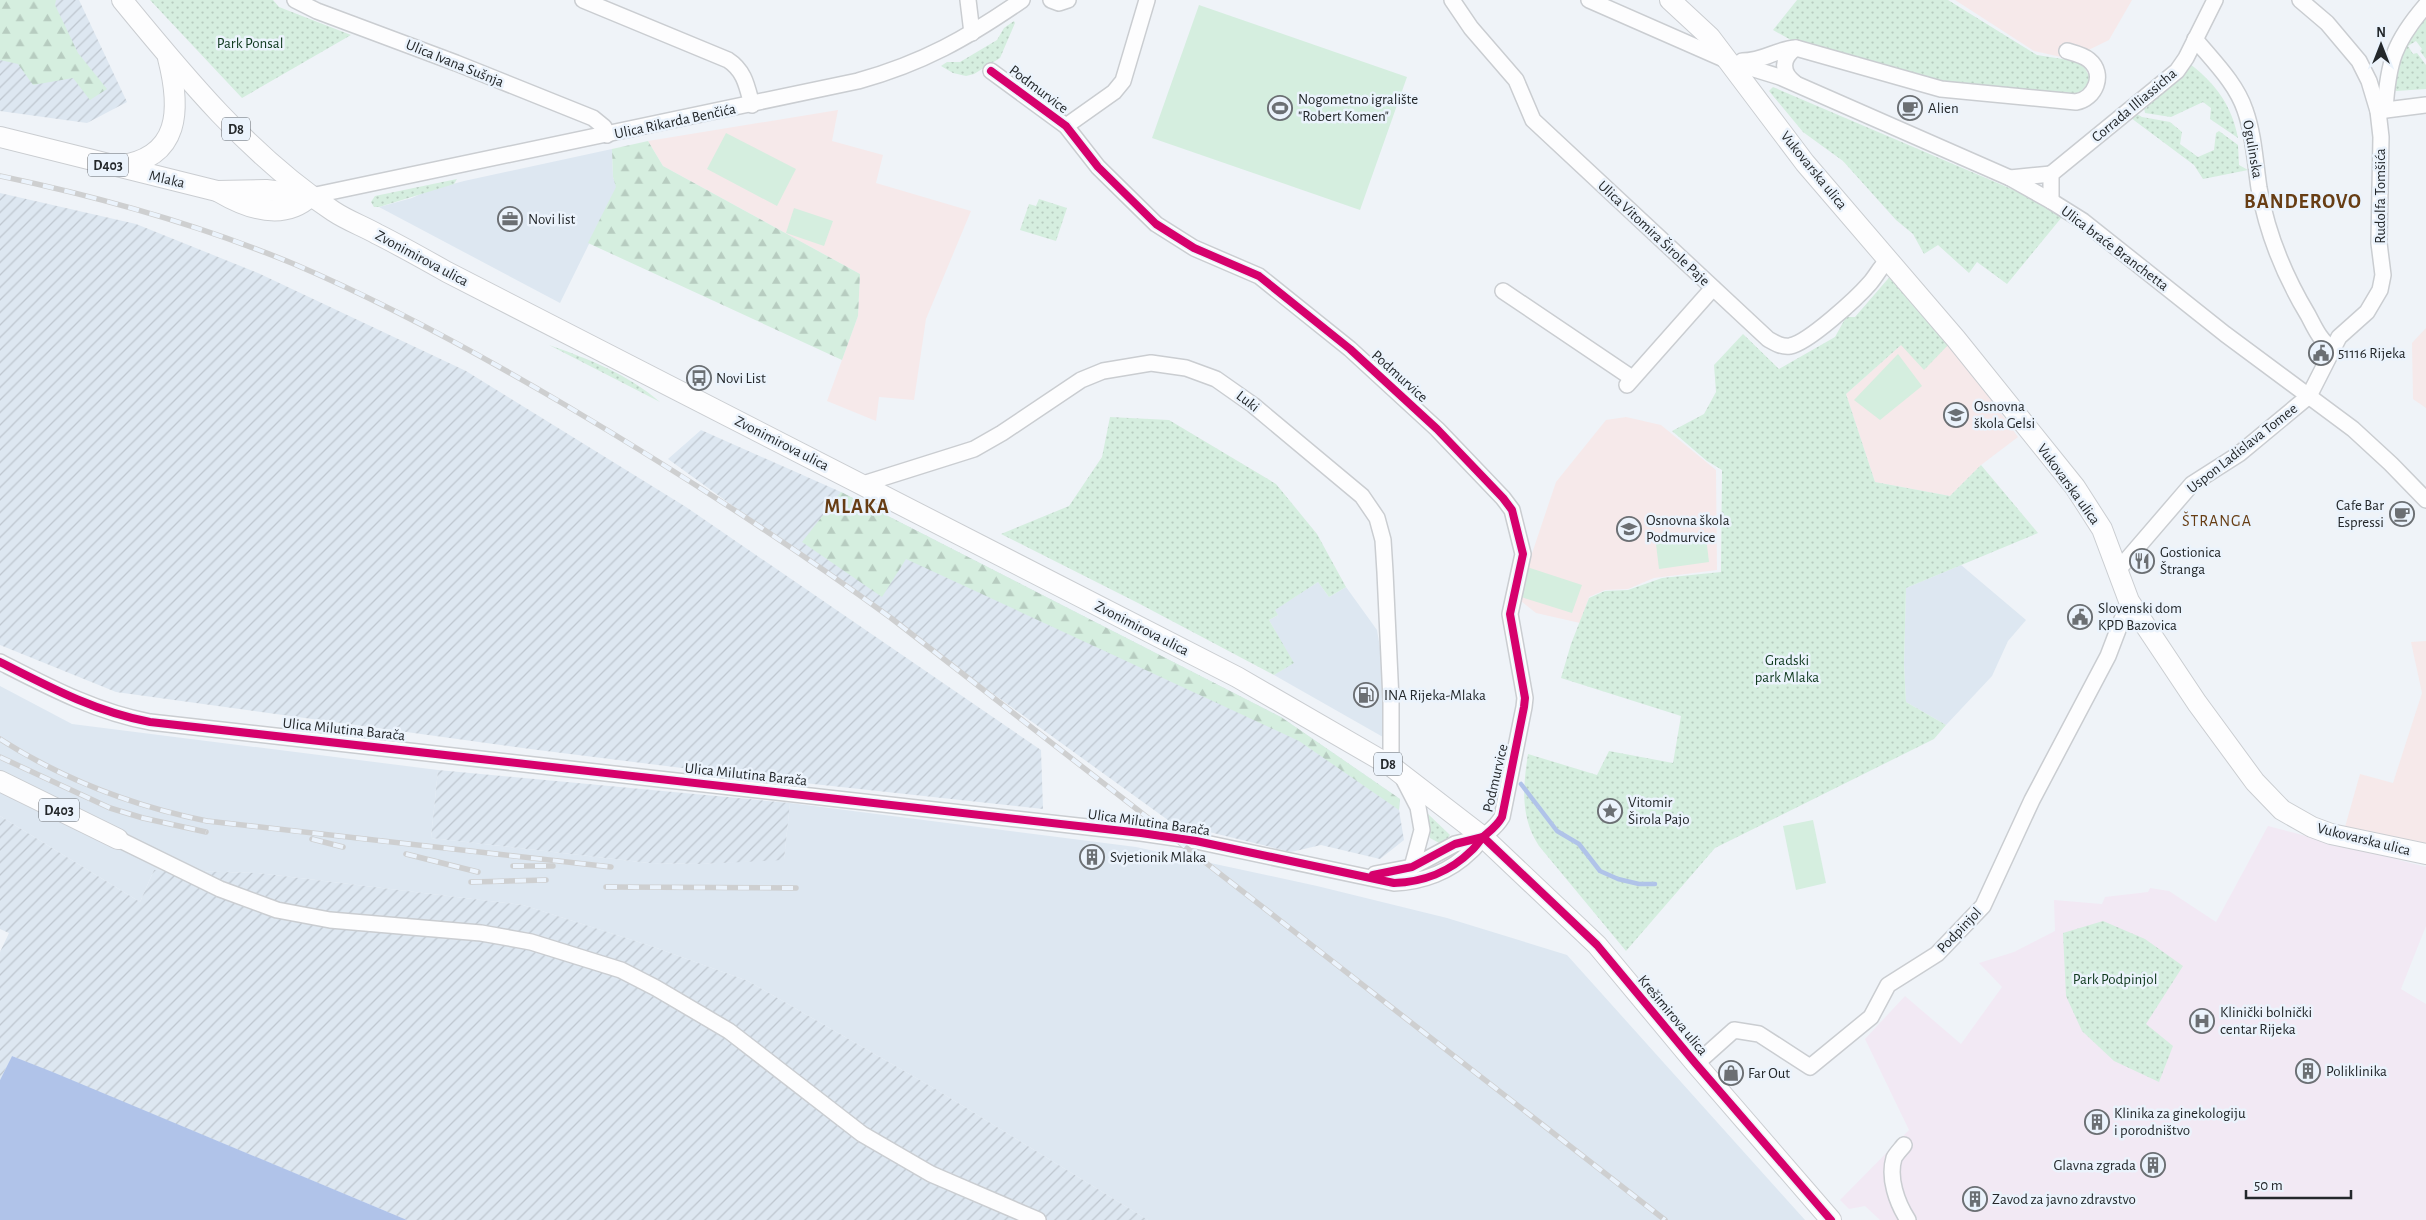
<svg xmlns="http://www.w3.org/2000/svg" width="2426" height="1220" font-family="'Alegreya Sans',sans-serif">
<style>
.built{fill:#dde7f1}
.industrial{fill:url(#industrial-furrows)}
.education{fill:#f6e9ea}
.medical{fill:#f2e9f4}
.green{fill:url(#green-dots)}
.forest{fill:url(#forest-firs)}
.pitch{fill:#d5eedf}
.water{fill:#b0c3e9}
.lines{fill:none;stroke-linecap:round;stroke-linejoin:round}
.stream{stroke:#b0c3e9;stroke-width:4.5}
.minor-casing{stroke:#cacdd1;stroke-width:18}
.major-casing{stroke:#cacdd1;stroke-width:22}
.minor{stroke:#fdfdfe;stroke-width:15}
.major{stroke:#fdfdfe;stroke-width:20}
.rail-casing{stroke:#cecfd0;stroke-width:5.5}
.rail{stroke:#ebf3fc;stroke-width:4;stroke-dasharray:11;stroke-linecap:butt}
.cycleway-casing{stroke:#ebf3fc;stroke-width:11}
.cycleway{stroke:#d6006c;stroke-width:8}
.labels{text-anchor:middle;stroke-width:5;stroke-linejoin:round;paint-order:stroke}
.shield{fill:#ebf3fc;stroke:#60656a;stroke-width:1}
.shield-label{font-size:14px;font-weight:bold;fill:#24282b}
.park-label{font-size:15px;fill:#0f391e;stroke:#ebf3fc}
.street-label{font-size:15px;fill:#24282b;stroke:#ebf3fc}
.poi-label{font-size:15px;fill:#24282b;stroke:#ebf3fc;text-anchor:start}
.neighbourhood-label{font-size:16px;letter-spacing:1px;fill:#673d14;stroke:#ebf3fc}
.district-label{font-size:20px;font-weight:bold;letter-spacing:1px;fill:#673d14;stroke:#ebf3fc}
</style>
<defs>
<pattern id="industrial-furrows" width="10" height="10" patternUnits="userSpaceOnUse" patternTransform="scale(1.25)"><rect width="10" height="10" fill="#dde7f1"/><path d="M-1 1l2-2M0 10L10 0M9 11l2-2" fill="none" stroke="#bec6cf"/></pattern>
<pattern id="green-dots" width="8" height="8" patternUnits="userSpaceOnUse" patternTransform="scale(1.25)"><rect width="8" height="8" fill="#d5eedf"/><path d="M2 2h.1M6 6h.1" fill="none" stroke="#b7ccc0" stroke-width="1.8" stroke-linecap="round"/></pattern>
<pattern id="forest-firs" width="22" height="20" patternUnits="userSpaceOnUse" patternTransform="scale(1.25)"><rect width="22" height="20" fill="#d5eedf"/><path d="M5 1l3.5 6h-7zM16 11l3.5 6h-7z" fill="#b7ccc0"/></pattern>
</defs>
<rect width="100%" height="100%" fill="#eff3f8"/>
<g class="built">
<polygon points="612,149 613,177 617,187 560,303 379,207 412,198 427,191 464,181"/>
<polygon points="1961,565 2026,620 2008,641 1992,676 1946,725 1906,702 1904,664 1906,588"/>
<polygon points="1318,582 1329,597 1346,587 1377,630 1384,671 1383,737 1274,675 1293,663 1269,620 1278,615 1274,610"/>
<polygon points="0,686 72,724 438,770 431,838 649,863 700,864 784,859 790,803 1136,847 1317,886 1447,918 1567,955 1805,1220 1148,1220 937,1090 748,981 651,946 523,905 258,873 154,870 140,902 0,816"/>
</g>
<g class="industrial">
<polygon points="0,0 79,0 127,102 87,123 0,111"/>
<polygon points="0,193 136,224 258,273 466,371 686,507 1041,750 1043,809 786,781 538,750 116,692 0,645"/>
<polygon points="701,430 841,492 1281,717 1400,799 1399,810 1404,840 1380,859 1321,845 1291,852 1172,823 668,459"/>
<polygon points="438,770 790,803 784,860 700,864 649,863 431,838"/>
<polygon points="0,816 140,902 154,870 258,873 523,905 651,946 748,981 937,1090 1148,1220 407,1220 12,1056 0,1080 0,952 9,933 0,929"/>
</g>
<g class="education">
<polygon points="1955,0 2132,0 2109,40 2070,59 2034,51"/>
<polygon points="838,110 832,141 883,155 876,183 971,211 926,319 914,400 879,397 876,421 827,401 858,316 860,274 663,166 648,141"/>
<polygon points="2426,328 2426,408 2413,399 2412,343"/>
<polygon points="1950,343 2018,437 1981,465 1950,496 1875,482 1846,394 1901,345"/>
<polygon points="1626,417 1661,425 1716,470 1717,570 1654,578 1628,589 1605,590 1589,597 1580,623 1536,613 1517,598 1556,482 1606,420"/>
<polygon points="2426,641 2426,845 2345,827 2360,774 2393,783 2422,693 2411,642"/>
</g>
<polygon class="medical" points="2268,826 2426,867 2426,926 2401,989 2426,1004 2426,1220 1880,1220 1865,1206 1849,1209 1840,1200 1909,1130 1865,1039 1905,996 1961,1044 2002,987 1979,963 2014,952 2055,931 2054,900 2102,904 2105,897 2148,892 2150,888 2169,891 2216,922"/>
<g class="green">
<polygon points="150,0 273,0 279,7 351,35 242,98"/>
<polygon points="1797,0 1948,0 2037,55 2075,61 2085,68 2090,78 2087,88 2077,95 1943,84 1791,40 1773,30"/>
<polygon points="2426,14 2426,59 2420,51 2422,49 2416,41 2408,46 2413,54 2417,53 2426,65 2426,89 2396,91 2393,87 2402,48"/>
<polygon points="1014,21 1015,23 1000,58 974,74 966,76 953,73 941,66 947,62 960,62 997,40 1004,28"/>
<path d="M2190,64C2216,84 2232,106 2238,138L2210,119L2211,108L2203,102L2171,117L2145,113L2144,108H2147V105L2170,87Z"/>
<polygon points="1773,87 2028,196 2062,217 2007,284 1977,262 1969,273 1938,245 1924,254 1913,234 1896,220 1843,161 1803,132 1769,91"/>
<polygon points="2137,114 2142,117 2170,122 2182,132 2180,144 2198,157 2214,150 2216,133 2219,131 2238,145 2239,165 2248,170 2203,179 2194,165 2131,118"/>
<polygon points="457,179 454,184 379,207 374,207 371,202 375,196"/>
<polygon points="1039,199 1067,208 1056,241 1020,230 1029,204 1036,206"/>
<path d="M1893,273L1950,343L1924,370L1901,345L1846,394L1875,482L1950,496L1981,465L2038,533L1906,588L1904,664L1906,702L1946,725L1934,739L1715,848L1626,951L1539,846C1520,817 1523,787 1528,754L1597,775L1609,751L1673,763L1681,716L1561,678L1571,644L1589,598L1605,591L1628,590L1662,578L1721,572L1722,470L1707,461L1672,431L1704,414L1716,392L1714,365L1743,334L1779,369L1835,337L1846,317H1855Z"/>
<path d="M549,345C589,359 627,374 660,402Z"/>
<polygon points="1110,417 1169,420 1276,484 1317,534 1346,587 1329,597 1318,582 1275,610 1278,615 1269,620 1294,663 1274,675 1138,603 1001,534 1069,506 1102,457"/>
<polygon points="1427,813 1450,835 1443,845 1430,838"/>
<polygon points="2103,921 2145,939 2183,966 2146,1024 2173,1046 2159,1082 2114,1061 2082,1031 2066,996 2063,933"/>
</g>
<g class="forest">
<polygon points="0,0 56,0 55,5 78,53 107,89 90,100 73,78 33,85 18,64 0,60"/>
<polygon points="648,141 663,166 860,274 858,316 842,360 588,243 616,187 613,177 612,149"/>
<polygon points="841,492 1281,717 1400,799 1399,810 1299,741 906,559 882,597 802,542"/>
</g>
<g class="pitch">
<polygon points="1199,5 1407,77 1360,210 1152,138"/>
<polygon points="726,133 796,169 777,206 707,169"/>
<polygon points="794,208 833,221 824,246 786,233"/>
<polygon points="1898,354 1922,386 1880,420 1854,400"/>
<polygon points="1706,537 1709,562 1659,569 1656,544"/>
<polygon points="1527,567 1582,585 1572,613 1518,596"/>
<polygon points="1813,820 1826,883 1796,890 1783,826"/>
</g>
<polygon class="water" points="12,1056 55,1073 407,1220 0,1220 0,1080"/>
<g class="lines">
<polyline class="stream" points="1521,784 1557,831 1579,844 1600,871 1618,879 1639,884 1655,884"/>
<defs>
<g id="minor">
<polyline points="295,0 317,11 456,63 593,118 604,127 607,135"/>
<path d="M583,0L728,60C745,71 747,87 752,105"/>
<polyline points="968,0 972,33"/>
<polyline points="1051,0 1059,3 1068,0"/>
<path d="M1452,0L1471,28L1516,80L1533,120L1768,339C1775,343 1781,347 1790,346C1808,343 1857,298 1870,283C1877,275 1880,267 1889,259"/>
<polyline points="1589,0 1728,61 1780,77 2010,178 2051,201 2083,221 2225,334 2353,429 2391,464 2426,500"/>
<path d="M2195,39C2213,61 2236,83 2245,110C2254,135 2255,162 2259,188C2267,233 2284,275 2308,315C2314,326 2320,341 2332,348"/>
<path d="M1742,61C1765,61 1776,49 1796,48L1941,89L2076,102C2095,99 2106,74 2089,60C2083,55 2074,53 2067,51"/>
<path d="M1795,83C1781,73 1781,58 1796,48"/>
<path d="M2385,110C2388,62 2394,42 2426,5"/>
<polyline points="2378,111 2426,105"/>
<polyline points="1066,126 1114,92 1123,81 1147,0"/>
<polyline points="2010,178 2051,174"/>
<path d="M311,196L858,81C923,63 967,38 1022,0"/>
<polyline points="2051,201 2051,174 2177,71 2186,58 2215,0"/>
<polyline points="1503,291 1632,378"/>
<polyline points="1627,385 1713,288"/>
<polyline points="863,484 974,449 1002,433 1081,380 1103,371 1151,363 1186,368 1216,379 1253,405 1362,496 1377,518 1383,540 1385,572 1391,700 1391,766"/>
<polyline points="2118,570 2192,484 2239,454 2309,396 2339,337 2367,312 2380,290 2383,275 2379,243 2381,137 2378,111 2369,81 2359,61 2327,23 2300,0"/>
<path d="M0,662C49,687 96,712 150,722L1141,833L1196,841L1394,883C1422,882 1450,872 1471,851C1476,847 1479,841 1484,836C1491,830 1497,826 1502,817L1524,707L1525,698L1510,614L1523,554L1512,510L1503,498L1437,429L1350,349L1259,276L1194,248L1156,224L1098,167L1066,126L991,71"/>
<polyline points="1404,780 1418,807 1422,830 1412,867"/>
<polyline points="118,839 220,889 277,910 330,920 481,933 531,942 621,970 656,988 729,1031 862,1134 931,1174 1038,1220"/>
<polyline points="1375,874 1412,867 1455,844 1483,837"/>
<polyline points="1696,1064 1734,1030 1759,1034 1810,1067 1871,1017 1888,985 1937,954 1983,906 2032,800 2108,656 2129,601"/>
<path d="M1904,1145C1901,1149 1896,1154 1894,1158C1888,1178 1897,1203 1908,1220"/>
</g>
<g id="major">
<path d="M122,0C185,77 250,156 333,211C348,221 363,226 377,234C401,246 424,259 447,272L1237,677L1391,766L1483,837L1597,945L1696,1064L1831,1220"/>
<polyline points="1670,0 1710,37 1805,163 1956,339 2075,487 2102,529 2129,601 2197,703 2255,782 2282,810 2312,827 2331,834 2426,854"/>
<polyline points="0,137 217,191 266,190 309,195"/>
<path d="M118,166C181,158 181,109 168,58"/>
<path d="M219,192C248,209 284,221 311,196"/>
<polyline points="0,781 118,839"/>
</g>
</defs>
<use href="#minor" class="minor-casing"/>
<use href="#major" class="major-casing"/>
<use href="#minor" class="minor"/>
<use href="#major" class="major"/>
<defs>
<g id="rail">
<path d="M0,176C100,197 200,225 294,264C388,304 479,354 567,406C678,472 787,542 891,618L1665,1220"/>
<path d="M0,739C64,780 133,806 207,821L611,867"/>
<polyline points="0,757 110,808 143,818 206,832"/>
<polyline points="312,839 343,847"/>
<polyline points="406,854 478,872"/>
<polyline points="513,866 553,866"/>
<polyline points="471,882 546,880"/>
<polyline points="606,887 796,888"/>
</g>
</defs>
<use href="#rail" class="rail-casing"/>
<use href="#rail" class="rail"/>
<defs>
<g id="cycleway">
<path d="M0,662C49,687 96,712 150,722L1141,833L1196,841L1394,883C1422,882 1450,872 1471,851C1476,847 1479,841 1484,836C1491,830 1497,826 1502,817L1524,707L1525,698L1510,614L1523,554L1512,510L1503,498L1437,429L1350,349L1259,276L1194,248L1156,224L1098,167L1066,126L991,71"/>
<polyline points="1483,837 1597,945 1696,1064 1831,1220"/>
<polyline points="1373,875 1412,867 1455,844 1483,837"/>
</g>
</defs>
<use href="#cycleway" class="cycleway-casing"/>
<use href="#cycleway" class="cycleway"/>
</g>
<defs>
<symbol id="stadium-ring" viewBox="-11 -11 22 22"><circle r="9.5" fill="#ebf3fc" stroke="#6b6f73" stroke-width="1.5"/><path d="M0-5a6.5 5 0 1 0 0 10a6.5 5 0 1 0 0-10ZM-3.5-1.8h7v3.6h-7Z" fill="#6b6f73"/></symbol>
<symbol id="cafe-ring" viewBox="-11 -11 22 22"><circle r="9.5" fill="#ebf3fc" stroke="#6b6f73" stroke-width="1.5"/><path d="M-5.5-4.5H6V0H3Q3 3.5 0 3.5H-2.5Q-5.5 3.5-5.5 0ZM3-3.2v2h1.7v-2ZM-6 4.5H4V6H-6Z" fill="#6b6f73"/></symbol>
<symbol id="office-ring" viewBox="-11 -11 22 22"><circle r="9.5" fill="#ebf3fc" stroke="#6b6f73" stroke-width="1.5"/><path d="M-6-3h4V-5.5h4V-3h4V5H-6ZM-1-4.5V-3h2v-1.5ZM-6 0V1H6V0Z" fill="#6b6f73"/></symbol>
<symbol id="civic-ring" viewBox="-11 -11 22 22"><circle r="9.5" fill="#ebf3fc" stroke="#6b6f73" stroke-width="1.5"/><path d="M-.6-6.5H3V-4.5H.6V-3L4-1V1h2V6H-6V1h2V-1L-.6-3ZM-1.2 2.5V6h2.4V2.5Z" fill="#6b6f73"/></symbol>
<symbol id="bus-ring" viewBox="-11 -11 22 22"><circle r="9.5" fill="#ebf3fc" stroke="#6b6f73" stroke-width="1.5"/><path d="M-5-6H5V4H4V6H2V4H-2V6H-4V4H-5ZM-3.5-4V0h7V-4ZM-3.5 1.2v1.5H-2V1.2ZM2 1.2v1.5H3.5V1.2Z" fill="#6b6f73"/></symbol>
<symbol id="school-ring" viewBox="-11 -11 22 22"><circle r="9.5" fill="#ebf3fc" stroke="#6b6f73" stroke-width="1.5"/><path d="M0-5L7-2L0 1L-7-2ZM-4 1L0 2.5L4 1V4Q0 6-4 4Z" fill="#6b6f73"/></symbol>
<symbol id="restaurant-ring" viewBox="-11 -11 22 22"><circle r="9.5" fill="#ebf3fc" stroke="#6b6f73" stroke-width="1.5"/><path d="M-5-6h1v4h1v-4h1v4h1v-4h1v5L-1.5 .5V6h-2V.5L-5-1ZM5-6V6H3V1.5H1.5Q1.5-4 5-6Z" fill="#6b6f73"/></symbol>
<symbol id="fuel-ring" viewBox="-11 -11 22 22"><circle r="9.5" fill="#ebf3fc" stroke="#6b6f73" stroke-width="1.5"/><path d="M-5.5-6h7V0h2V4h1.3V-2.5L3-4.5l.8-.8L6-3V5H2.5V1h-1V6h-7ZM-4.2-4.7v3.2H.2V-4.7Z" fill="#6b6f73"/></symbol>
<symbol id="sight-ring" viewBox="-11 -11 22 22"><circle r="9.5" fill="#ebf3fc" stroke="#6b6f73" stroke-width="1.5"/><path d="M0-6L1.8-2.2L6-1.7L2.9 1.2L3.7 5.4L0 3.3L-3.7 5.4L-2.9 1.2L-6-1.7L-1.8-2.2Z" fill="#6b6f73"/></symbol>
<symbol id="building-ring" viewBox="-11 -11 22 22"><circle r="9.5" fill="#ebf3fc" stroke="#6b6f73" stroke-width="1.5"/><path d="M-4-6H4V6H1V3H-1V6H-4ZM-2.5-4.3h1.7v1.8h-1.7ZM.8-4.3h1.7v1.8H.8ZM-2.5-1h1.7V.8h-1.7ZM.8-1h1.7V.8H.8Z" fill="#6b6f73"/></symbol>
<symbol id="hospital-ring" viewBox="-11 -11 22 22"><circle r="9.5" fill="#ebf3fc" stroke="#6b6f73" stroke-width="1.5"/><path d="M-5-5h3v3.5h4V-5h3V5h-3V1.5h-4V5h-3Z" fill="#6b6f73"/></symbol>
<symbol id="shop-ring" viewBox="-11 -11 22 22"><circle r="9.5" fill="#ebf3fc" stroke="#6b6f73" stroke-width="1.5"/><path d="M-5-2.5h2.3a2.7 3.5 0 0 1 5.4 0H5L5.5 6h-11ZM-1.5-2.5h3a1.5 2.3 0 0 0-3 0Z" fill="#6b6f73"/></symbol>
</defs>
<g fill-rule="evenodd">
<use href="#stadium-ring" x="1266" y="94" width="28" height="28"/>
<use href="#cafe-ring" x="1896" y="94" width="28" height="28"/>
<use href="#office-ring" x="496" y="205" width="28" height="28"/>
<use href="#civic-ring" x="2307" y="339" width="28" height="28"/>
<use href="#bus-ring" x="685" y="364" width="28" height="28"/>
<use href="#school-ring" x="1942" y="401" width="28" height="28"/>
<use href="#cafe-ring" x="2388" y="500" width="28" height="28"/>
<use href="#school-ring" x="1615" y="515" width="28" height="28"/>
<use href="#restaurant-ring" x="2128" y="547" width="28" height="28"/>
<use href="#civic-ring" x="2066" y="603" width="28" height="28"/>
<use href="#fuel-ring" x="1352" y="681" width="28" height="28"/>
<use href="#sight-ring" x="1596" y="797" width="28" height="28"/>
<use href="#building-ring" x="1078" y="843" width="28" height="28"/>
<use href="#hospital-ring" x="2188" y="1007" width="28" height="28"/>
<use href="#building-ring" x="2294" y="1057" width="28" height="28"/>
<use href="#shop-ring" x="1717" y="1059" width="28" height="28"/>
<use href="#building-ring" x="2083" y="1108" width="28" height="28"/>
<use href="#building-ring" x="2139" y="1151" width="28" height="28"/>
<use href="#building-ring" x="1961" y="1185" width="28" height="28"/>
</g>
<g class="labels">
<g class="shield">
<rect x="222" y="117.5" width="28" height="23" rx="4"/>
<rect x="88" y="153.5" width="40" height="23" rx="4"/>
<rect x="1374" y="752.5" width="28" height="23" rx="4"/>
<rect x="39" y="798.5" width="40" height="23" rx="4"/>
</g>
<g class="shield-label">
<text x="236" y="134">D8</text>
<text x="108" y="170">D403</text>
<text x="1388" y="769">D8</text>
<text x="59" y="815">D403</text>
</g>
<g class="park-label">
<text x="250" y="48">Park Ponsal</text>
<text x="1787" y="665">Gradski<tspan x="1787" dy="17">park Mlaka</tspan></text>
<text x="2115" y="984">Park Podpinjol</text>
</g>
<g class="street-label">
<text transform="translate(455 63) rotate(22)" y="5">Ulica Ivana Sušnja</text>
<text transform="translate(1039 89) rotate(37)" y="5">Podmurvice</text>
<text transform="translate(2134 105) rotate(-40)" y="5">Corrada Illiassicha</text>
<text transform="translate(675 121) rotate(-12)" y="5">Ulica Rikarda Benčića</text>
<text transform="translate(2253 149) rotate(80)" y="5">Ogulinska</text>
<text transform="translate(1814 170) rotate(51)" y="5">Vukovarska ulica</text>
<text transform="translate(167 179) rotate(13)" y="5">Mlaka</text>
<text transform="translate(2380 196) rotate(-90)" y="5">Rudolfa Tomšića</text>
<text transform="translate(1654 233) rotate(43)" y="5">Ulica Vitomira Širole Paje</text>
<text transform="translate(2115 248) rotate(37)" y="5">Ulica braće Branchetta</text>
<text transform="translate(422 258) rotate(28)" y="5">Zvonimirova ulica</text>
<text transform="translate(1400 376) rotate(42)" y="5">Podmurvice</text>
<text transform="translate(1248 401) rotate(38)" y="5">Luki</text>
<text transform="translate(782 443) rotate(27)" y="5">Zvonimirova ulica</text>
<text transform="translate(2242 448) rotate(-38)" y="5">Uspon Ladislava Tomee</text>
<text transform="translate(2069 484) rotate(54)" y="5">Vukovarska ulica</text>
<text transform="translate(1142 628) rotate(27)" y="5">Zvonimirova ulica</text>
<text transform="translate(344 729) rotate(6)" y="5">Ulica Milutina Barača</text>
<text transform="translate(746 774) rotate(6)" y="5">Ulica Milutina Barača</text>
<text transform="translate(1495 778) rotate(-77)" y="5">Podmurvice</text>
<text transform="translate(1149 822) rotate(8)" y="5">Ulica Milutina Barača</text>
<text transform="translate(2364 839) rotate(14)" y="5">Vukovarska ulica</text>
<text transform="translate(1959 930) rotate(-46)" y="5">Podpinjol</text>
<text transform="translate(1673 1015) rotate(50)" y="5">Krešimirova ulica</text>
</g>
<g class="poi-label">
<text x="1298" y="104">Nogometno igralište<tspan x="1298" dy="17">"Robert Komen"</tspan></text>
<text x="1928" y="113">Alien</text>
<text x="528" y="224">Novi list</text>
<text x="2338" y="358">51116 Rijeka</text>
<text x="716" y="383">Novi List</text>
<text x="1974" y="411">Osnovna<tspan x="1974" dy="17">škola Gelsi</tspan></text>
<text x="2384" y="510" text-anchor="end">Cafe Bar<tspan x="2384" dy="17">Espressi</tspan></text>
<text x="1646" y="525">Osnovna škola<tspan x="1646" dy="17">Podmurvice</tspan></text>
<text x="2160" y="557">Gostionica<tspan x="2160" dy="17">Štranga</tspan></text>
<text x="2098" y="613">Slovenski dom<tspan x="2098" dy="17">KPD Bazovica</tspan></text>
<text x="1384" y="700">INA Rijeka-Mlaka</text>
<text x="1628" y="807">Vitomir<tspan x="1628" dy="17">Širola Pajo</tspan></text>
<text x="1110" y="862">Svjetionik Mlaka</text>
<text x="2220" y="1017">Klinički bolnički<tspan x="2220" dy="17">centar Rijeka</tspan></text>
<text x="2326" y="1076">Poliklinika</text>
<text x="1748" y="1078">Far Out</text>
<text x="2114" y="1118">Klinika za ginekologiju<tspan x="2114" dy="17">i porodništvo</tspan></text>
<text x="2136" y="1170" text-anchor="end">Glavna zgrada</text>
<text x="1992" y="1204">Zavod za javno zdravstvo</text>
</g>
<g class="neighbourhood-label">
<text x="2217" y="526">ŠTRANGA</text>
</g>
<g class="district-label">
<text x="2303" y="208">BANDEROVO</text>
<text x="857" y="513">MLAKA</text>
</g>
</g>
<g transform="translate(2381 45)" stroke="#ebf3fc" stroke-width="4" paint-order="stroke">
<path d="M0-4L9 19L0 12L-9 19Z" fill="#24282b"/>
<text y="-8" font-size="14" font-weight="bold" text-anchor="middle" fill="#24282b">N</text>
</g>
<path d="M2246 1190v8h105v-8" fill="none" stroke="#24282b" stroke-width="2.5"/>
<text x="2254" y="1190" font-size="15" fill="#24282b" stroke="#ebf3fc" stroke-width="4" paint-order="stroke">50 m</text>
</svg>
